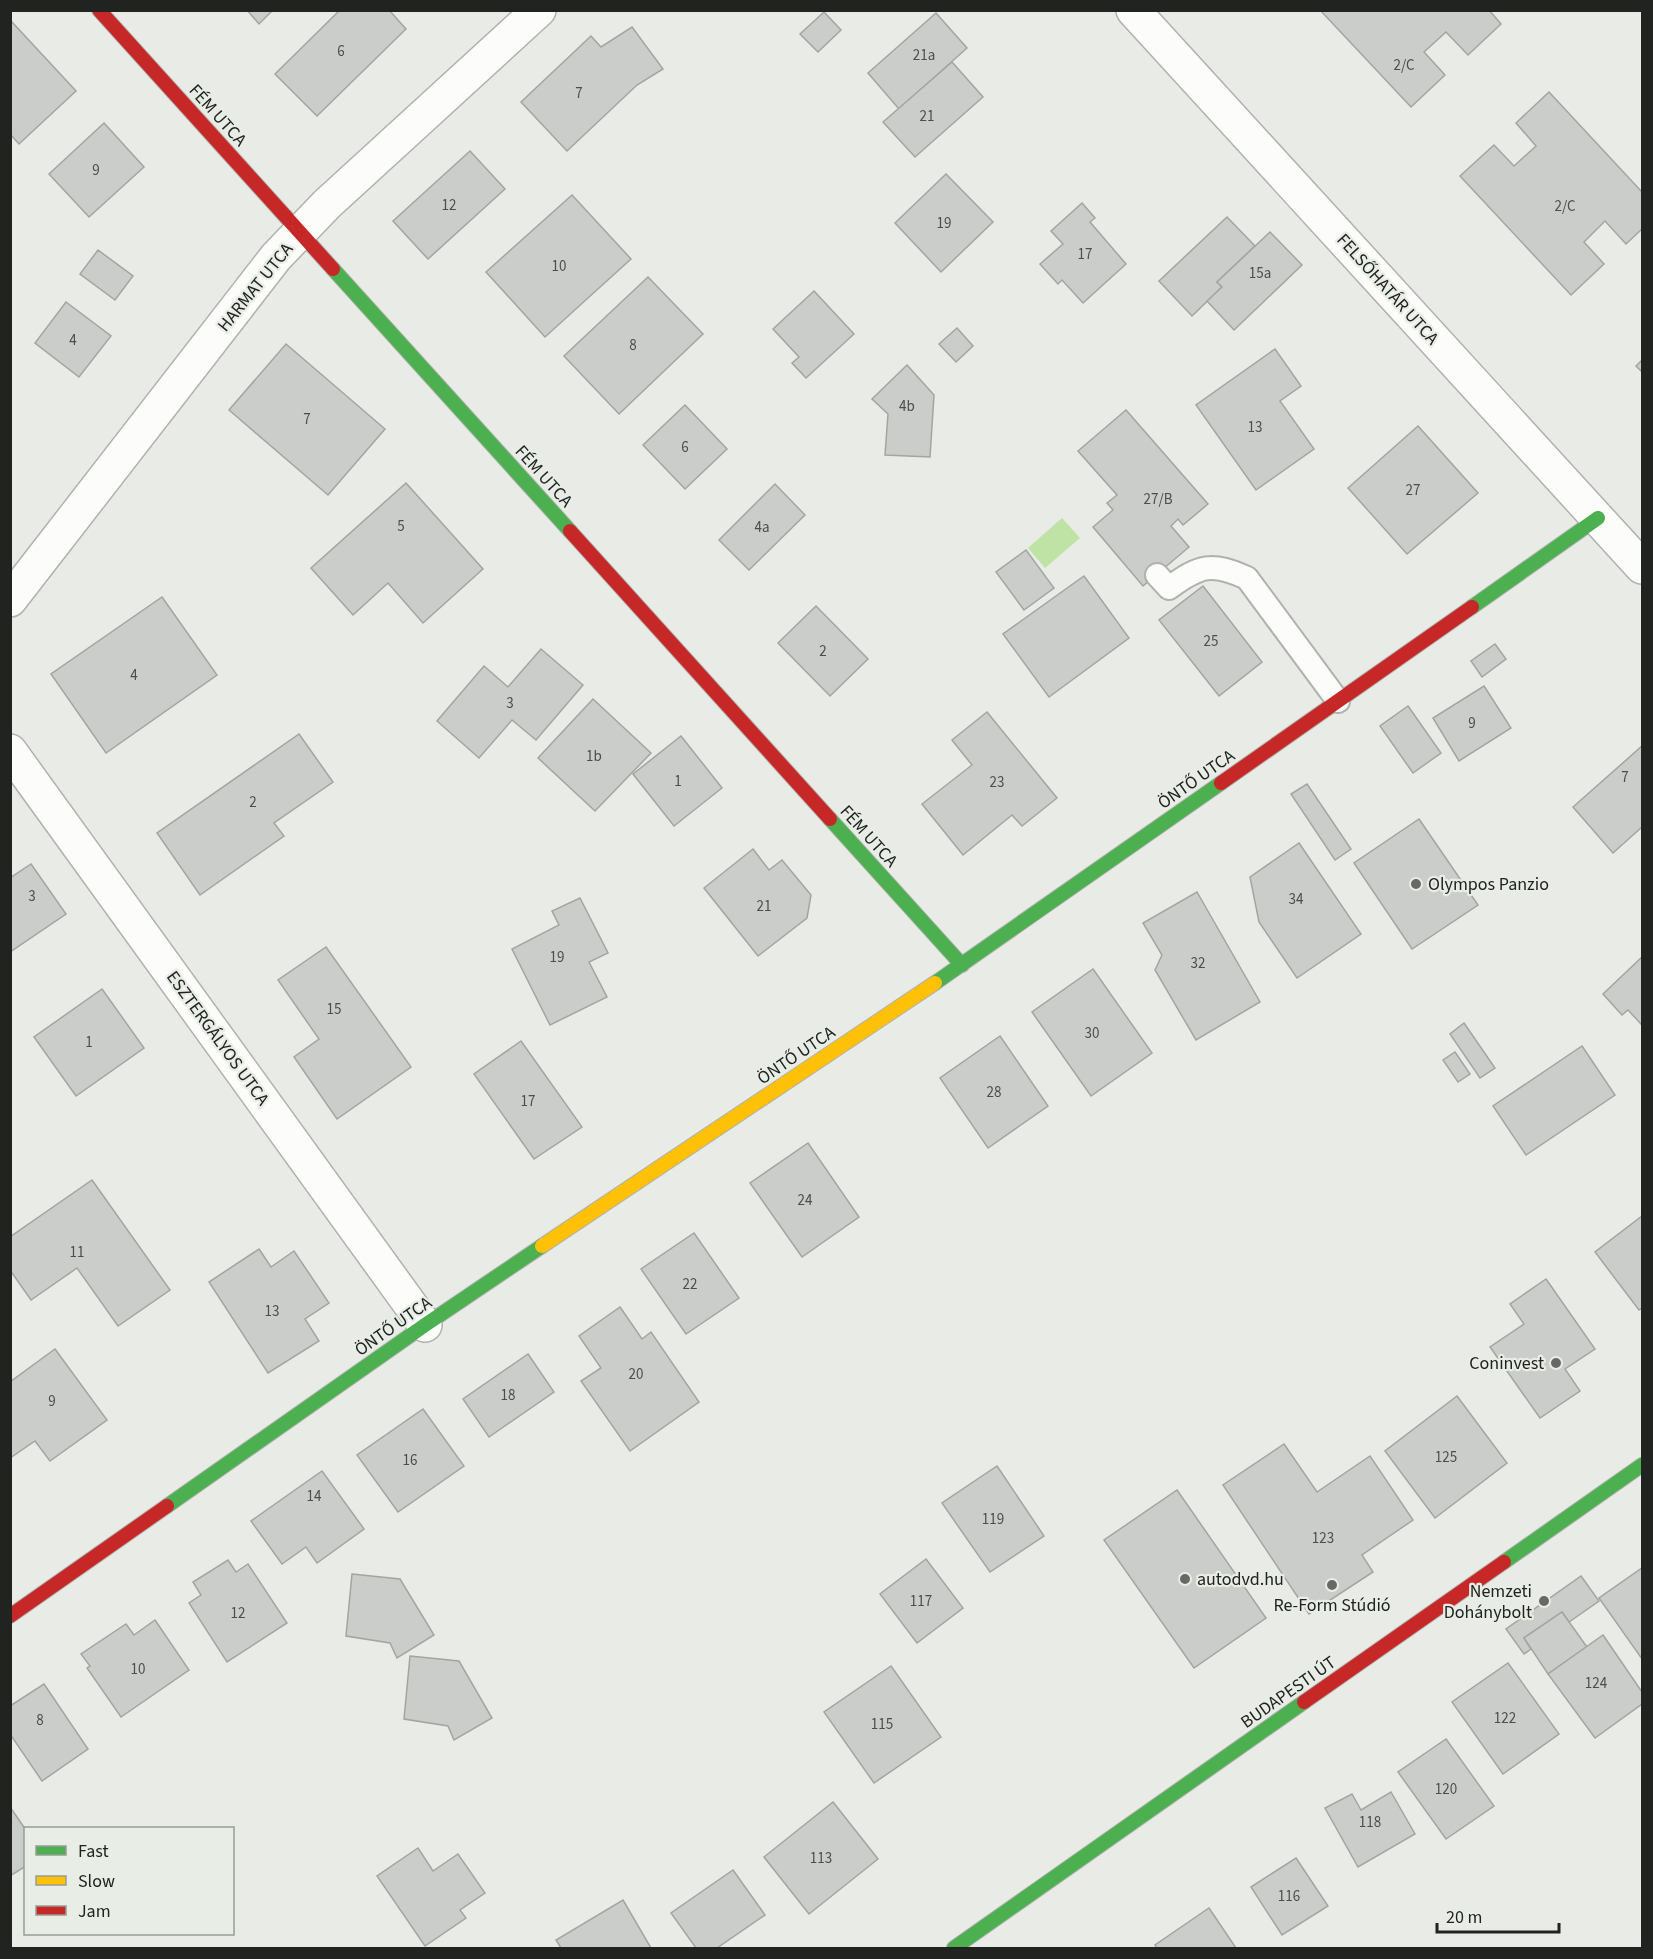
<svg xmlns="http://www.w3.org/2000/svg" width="1653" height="1959" font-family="'Source Sans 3',sans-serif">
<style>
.water{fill:#bee3a5}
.building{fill:#cbcdca;stroke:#a3a5a2;stroke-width:1.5}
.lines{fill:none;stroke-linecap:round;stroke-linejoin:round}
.lane-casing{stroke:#b0b2ae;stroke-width:26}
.street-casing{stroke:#b0b2ae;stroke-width:36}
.fast-casing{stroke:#b0b2ae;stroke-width:16}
.slow-casing{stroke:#b0b2ae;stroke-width:16}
.jam-casing{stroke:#b0b2ae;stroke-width:16}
.lane{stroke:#fcfcfb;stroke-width:22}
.street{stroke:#fcfcfb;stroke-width:33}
.fast{stroke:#4caf50;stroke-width:14}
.slow{stroke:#ffc107;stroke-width:14}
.jam{stroke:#c62828;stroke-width:14}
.poi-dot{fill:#676966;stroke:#e8ede5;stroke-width:2}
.labels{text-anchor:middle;stroke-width:4.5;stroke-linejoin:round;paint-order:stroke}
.number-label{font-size:15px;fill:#4c4e4a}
.street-label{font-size:18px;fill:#212320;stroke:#e8ede5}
.poi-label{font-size:18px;fill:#212320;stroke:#e8ede5;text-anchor:start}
</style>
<rect width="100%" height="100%" fill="#e9ebe7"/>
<polygon class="water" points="1062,518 1080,538 1045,568 1028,548"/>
<g class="building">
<polygon points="247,10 273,10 259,24"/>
<polygon points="340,10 389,10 406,29 317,116 275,74"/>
<polygon points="1320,10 1489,10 1501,24 1468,55 1446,32 1424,52 1445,75 1411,107"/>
<polygon points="824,12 841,30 818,52 800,34"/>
<polygon points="936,13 967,48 899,109 868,73"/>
<polygon points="12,22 76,91 19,144 10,134 10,24"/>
<polygon points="632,27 663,69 637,85 567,151 521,102 591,36 601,47"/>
<polygon points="952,62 983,97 915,157 883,122"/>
<polygon points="1549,92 1642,192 1642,229 1626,244 1605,221 1584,242 1604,264 1571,295 1460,176 1494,145 1514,166 1536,146 1516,123"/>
<polygon points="104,123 144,167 89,217 49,174"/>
<polygon points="470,151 505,189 428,259 393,221"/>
<polygon points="946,174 993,222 941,272 895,223"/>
<polygon points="572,195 631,259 545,337 486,272"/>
<polygon points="1082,203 1095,218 1090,222 1126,264 1083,303 1062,280 1058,284 1040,264 1063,244 1051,231"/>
<polygon points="1227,217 1255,246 1217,282 1222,287 1192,316 1159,281"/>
<polygon points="1270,232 1302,265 1234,330 1207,301 1222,287 1217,282"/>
<polygon points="98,250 133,276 115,300 80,274"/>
<polygon points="648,277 703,334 619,414 564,356"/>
<polygon points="814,291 854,334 806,378 792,363 799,357 773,329"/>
<polygon points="66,302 111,336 79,377 35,343"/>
<polygon points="957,328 973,346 956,362 939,344"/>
<polygon points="286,344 385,429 328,495 229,410"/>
<polygon points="1275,349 1301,386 1280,401 1314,449 1256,490 1196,405"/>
<polygon points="1642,360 1642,372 1636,366"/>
<polygon points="907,365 934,395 930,457 885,455 888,414 872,399"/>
<polygon points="685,405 727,449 685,489 643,445"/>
<polygon points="1126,410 1208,504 1183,525 1178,519 1171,526 1189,547 1143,586 1093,527 1113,510 1107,503 1117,495 1078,451"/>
<polygon points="1418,426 1478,493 1407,554 1348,488"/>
<polygon points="406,483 483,569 423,623 388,583 353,615 311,568"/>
<polygon points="775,484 805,515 749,570 719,540"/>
<polygon points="1026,550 1054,588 1024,610 996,572"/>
<polygon points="1084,576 1129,638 1049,697 1003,634"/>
<polygon points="1203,586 1262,662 1219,696 1159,620"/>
<polygon points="162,597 217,675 106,753 51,674"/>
<polygon points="816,606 868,659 830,696 778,643"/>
<polygon points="1495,644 1506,659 1482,677 1471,661"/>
<polygon points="541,649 583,685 536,740 512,720 479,758 437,721 484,666 508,687"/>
<polygon points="1484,686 1511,728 1459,761 1433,718"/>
<polygon points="593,699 651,753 595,811 538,758"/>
<polygon points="1408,706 1441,753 1413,773 1380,726"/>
<polygon points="987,712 1057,798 1022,826 1012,815 963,855 922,804 972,765 952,740"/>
<polygon points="299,734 333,782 274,823 284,836 200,895 157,833"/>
<polygon points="681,736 722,788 674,826 633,774"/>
<polygon points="1642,746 1642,827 1613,853 1573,807"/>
<polygon points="1307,784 1351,849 1335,860 1291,794"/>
<polygon points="1419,819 1478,905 1412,949 1354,863"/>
<polygon points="1299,843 1361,934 1297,978 1259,922 1250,877"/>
<polygon points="753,849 769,870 782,860 811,895 807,918 758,956 704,888"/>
<polygon points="31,864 66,914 10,952 10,878"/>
<polygon points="1197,892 1260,1002 1196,1040 1155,970 1162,955 1143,923"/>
<polygon points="580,898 608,953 589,962 607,997 550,1025 512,949 559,925 552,911"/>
<polygon points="326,947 411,1067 337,1119 294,1057 319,1039 278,980"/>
<polygon points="1642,957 1642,1025 1628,1010 1622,1015 1603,994"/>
<polygon points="1093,969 1152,1053 1091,1096 1032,1012"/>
<polygon points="102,989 144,1048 76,1096 34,1037"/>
<polygon points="1464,1023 1495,1068 1480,1078 1450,1034"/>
<polygon points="1000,1036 1048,1106 988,1148 940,1078"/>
<polygon points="521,1041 582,1127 534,1159 474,1074"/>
<polygon points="1582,1046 1615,1095 1526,1155 1493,1106"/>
<polygon points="1455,1052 1470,1074 1458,1082 1443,1060"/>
<polygon points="808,1143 859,1217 802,1257 750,1183"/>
<polygon points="92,1180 170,1290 118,1326 77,1268 31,1300 10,1270 10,1237"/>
<polygon points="1642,1216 1642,1308 1639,1310 1595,1252"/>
<polygon points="694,1233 739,1298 686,1334 641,1269"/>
<polygon points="259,1249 271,1267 294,1251 329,1303 305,1319 319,1341 268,1373 209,1282"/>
<polygon points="1546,1279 1595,1349 1565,1369 1580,1391 1540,1418 1490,1347 1524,1324 1510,1304"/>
<polygon points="620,1307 642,1339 651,1332 699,1402 630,1451 581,1381 601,1368 579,1336"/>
<polygon points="55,1349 107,1420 50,1461 35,1441 10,1458 10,1382"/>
<polygon points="528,1354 554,1392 489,1437 463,1399"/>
<polygon points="1457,1396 1507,1463 1435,1518 1385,1451"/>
<polygon points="423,1409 464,1466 398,1512 357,1455"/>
<polygon points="1284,1444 1317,1492 1370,1456 1413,1520 1362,1555 1373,1572 1309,1614 1223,1485"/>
<polygon points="997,1466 1044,1536 990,1572 942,1503"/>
<polygon points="322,1471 364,1529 317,1563 306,1547 282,1564 251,1521"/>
<polygon points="1177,1490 1266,1618 1194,1668 1104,1540"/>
<polygon points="926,1559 963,1608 917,1643 880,1594"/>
<polygon points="228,1560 236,1572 248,1564 287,1623 227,1662 189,1603 201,1595 193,1582"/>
<polygon points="1642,1568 1642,1659 1599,1598"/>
<polygon points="352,1574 400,1579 434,1635 397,1658 390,1643 346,1636"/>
<polygon points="1581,1576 1599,1601 1569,1622 1562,1612 1524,1638 1531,1649 1524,1654 1506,1629"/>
<polygon points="1562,1612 1587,1647 1548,1674 1524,1638"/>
<polygon points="155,1620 189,1670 121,1717 87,1668 90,1666 81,1654 126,1624 134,1635"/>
<polygon points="1603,1635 1642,1692 1642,1704 1595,1738 1548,1674"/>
<polygon points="410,1656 459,1661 492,1718 454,1740 448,1726 404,1719"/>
<polygon points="1508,1663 1559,1734 1503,1774 1452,1702"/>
<polygon points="891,1666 941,1737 874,1783 824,1712"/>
<polygon points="44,1684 88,1749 42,1781 10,1734 10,1706"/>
<polygon points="1446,1739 1494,1806 1446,1839 1398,1772"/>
<polygon points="1391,1792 1415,1834 1358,1867 1325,1808 1352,1794 1361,1810"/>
<polygon points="833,1802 878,1859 809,1914 764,1857"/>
<polygon points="10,1807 26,1830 26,1866 10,1876"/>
<polygon points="418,1848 433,1871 458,1854 485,1893 460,1910 466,1918 425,1946 377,1876"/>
<polygon points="1296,1858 1328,1906 1282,1935 1251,1887"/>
<polygon points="733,1870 765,1915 717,1948 696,1948 671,1913"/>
<polygon points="623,1900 651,1948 561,1948 556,1940"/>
<polygon points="1209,1908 1236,1948 1157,1948 1155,1945"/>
</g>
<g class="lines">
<defs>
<path id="lane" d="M1157,575L1169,588C1200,565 1212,562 1247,578L1338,701"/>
<g id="street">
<polyline points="1133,10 1642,567"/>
<polyline points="10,600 276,257 327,204 539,10"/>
<polyline points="10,751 425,1325"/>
</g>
<g id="fast">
<polyline points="333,269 570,531"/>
<polyline points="1472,607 1598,518"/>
<polyline points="830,819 962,965"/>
<polyline points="935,983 1221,783"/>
<polyline points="167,1506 425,1325 542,1246"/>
<polyline points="1504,1562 1642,1465"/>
<polyline points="954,1948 1304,1702"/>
</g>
<polyline id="slow" points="542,1246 935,983"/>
<g id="jam">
<polyline points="99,10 333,269"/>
<polyline points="570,531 830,819"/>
<polyline points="1221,783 1472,607"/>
<polyline points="10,1616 167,1506"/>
<polyline points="1304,1702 1504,1562"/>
</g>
</defs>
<use href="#lane" class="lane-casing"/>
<use href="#street" class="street-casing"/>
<use href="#fast" class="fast-casing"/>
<use href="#slow" class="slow-casing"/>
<use href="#jam" class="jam-casing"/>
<use href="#lane" class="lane"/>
<use href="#street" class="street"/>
<use href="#fast" class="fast"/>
<use href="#slow" class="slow"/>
<use href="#jam" class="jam"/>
</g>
<g class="poi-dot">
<circle cx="1416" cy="884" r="6"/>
<circle cx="1556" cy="1363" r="6"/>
<circle cx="1185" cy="1579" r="6"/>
<circle cx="1332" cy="1585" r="6"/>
<circle cx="1544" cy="1601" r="6"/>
</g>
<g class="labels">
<g class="number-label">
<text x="341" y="56">6</text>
<text x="924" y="60">21a</text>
<text x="1404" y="70">2/C</text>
<text x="579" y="98">7</text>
<text x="927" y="121">21</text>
<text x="96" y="175">9</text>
<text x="449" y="210">12</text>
<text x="1565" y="211">2/C</text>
<text x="944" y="228">19</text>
<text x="1085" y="259">17</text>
<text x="559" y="271">10</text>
<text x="1260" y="278">15a</text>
<text x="73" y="345">4</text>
<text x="633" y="350">8</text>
<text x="907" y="411">4b</text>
<text x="307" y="424">7</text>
<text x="1255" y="432">13</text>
<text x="685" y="452">6</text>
<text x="1413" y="495">27</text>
<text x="1158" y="504">27/B</text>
<text x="401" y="531">5</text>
<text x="762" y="532">4a</text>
<text x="1211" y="646">25</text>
<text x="823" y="656">2</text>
<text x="134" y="680">4</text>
<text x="510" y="708">3</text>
<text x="1472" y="728">9</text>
<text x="594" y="761">1b</text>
<text x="1625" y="782">7</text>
<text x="678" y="786">1</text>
<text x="997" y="787">23</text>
<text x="253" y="807">2</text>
<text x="32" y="901">3</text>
<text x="1296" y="904">34</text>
<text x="764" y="911">21</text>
<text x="557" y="962">19</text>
<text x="1198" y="968">32</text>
<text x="334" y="1014">15</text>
<text x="1092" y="1038">30</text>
<text x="89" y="1047">1</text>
<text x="994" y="1097">28</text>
<text x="528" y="1106">17</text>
<text x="805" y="1205">24</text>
<text x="77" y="1257">11</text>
<text x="690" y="1289">22</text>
<text x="272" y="1316">13</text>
<text x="636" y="1379">20</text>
<text x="508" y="1400">18</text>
<text x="52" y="1406">9</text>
<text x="1446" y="1462">125</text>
<text x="410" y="1465">16</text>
<text x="314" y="1501">14</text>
<text x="993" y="1524">119</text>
<text x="1323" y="1543">123</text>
<text x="921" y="1606">117</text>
<text x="238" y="1618">12</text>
<text x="138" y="1674">10</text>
<text x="1596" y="1688">124</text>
<text x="1505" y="1723">122</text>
<text x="40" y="1725">8</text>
<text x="882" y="1729">115</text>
<text x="1446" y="1794">120</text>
<text x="1370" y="1827">118</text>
<text x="821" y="1863">113</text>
<text x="1289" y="1901">116</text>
</g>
<g class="street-label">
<text transform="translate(218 115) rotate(48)" y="6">FÉM UTCA</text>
<text transform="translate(255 287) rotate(-51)" y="6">HARMAT UTCA</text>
<text transform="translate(1388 289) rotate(48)" y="6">FELSŐHATÁR UTCA</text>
<text transform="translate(544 476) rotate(48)" y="6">FÉM UTCA</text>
<text transform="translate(1196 779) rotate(-35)" y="6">ÖNTŐ UTCA</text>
<text transform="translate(869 836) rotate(48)" y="6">FÉM UTCA</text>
<text transform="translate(218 1038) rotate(54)" y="6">ESZTERGÁLYOS UTCA</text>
<text transform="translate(796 1055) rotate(-34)" y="6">ÖNTŐ UTCA</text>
<text transform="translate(393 1326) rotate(-35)" y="6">ÖNTŐ UTCA</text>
<text transform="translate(1288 1692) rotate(-35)" y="6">BUDAPESTI ÚT</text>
</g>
<g class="poi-label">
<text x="1428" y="890">Olympos Panzio</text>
<text x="1544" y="1369" text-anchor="end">Coninvest</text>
<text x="1197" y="1585">autodvd.hu</text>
<text x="1532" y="1597" text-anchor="end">Nemzeti<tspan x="1532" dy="21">Dohánybolt</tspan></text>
<text x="1332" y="1611" text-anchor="middle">Re-Form Stúdió</text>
</g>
</g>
<rect width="1653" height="1959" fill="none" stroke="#212320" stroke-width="24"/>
<rect x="24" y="1827" width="210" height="108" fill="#e8ede5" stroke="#989c96" stroke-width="1.5"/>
<rect x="36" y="1846" width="30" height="9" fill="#4caf50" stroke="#989c96" stroke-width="1.5"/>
<text x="78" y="1857" font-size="18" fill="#212320">Fast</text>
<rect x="36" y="1876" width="30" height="9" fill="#ffc107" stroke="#989c96" stroke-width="1.5"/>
<text x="78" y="1887" font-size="18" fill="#212320">Slow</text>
<rect x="36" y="1906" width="30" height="9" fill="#c62828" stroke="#989c96" stroke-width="1.5"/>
<text x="78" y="1917" font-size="18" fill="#212320">Jam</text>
<path d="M1437 1923v9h122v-9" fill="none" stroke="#212320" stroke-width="3"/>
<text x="1446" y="1923" font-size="18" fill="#212320" stroke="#e8ede5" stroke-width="4.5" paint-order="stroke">20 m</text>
</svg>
